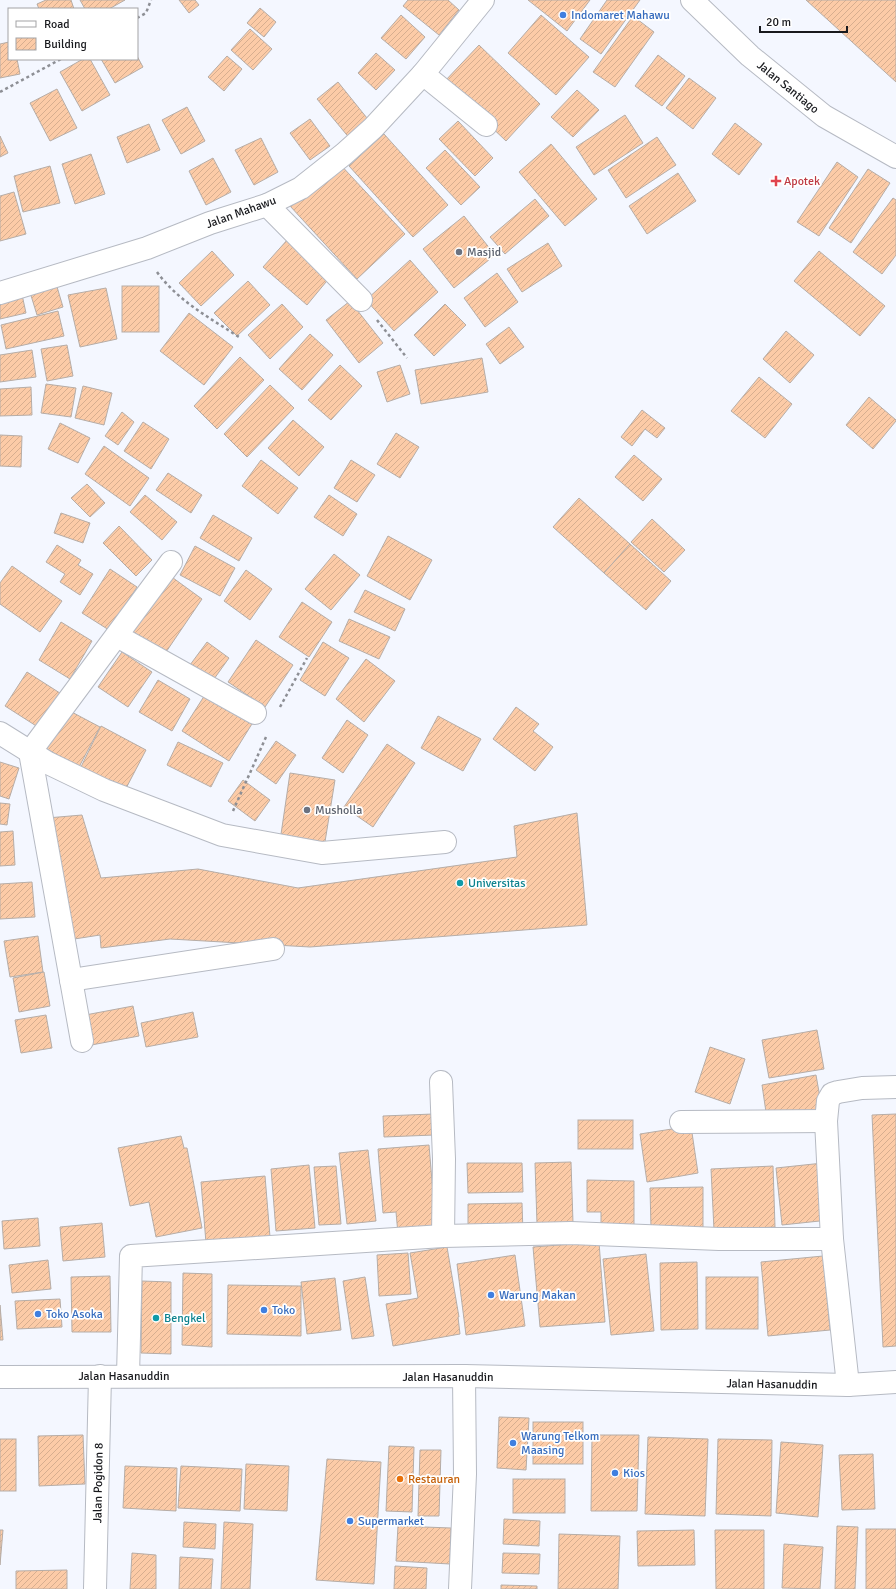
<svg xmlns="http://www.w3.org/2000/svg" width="896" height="1589" font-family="Signika,sans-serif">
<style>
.building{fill:url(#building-hatch);stroke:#b6ada7}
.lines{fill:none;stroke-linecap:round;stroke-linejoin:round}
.minor-casing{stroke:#b6bac3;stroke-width:24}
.highway-casing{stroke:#b6bac3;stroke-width:24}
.path{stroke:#8d8f95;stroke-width:2.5;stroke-dasharray:3 3;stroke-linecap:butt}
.minor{stroke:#fff;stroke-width:22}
.highway{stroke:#fff;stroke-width:22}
.shop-dot{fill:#3f7fe0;stroke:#fff;stroke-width:1.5}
.health-dot{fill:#e0444e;stroke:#fff;stroke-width:1.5}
.worship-dot{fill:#6b7280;stroke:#fff;stroke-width:1.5}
.culture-dot{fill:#0f9aa8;stroke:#fff;stroke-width:1.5}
.food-dot{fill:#e8710a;stroke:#fff;stroke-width:1.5}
.labels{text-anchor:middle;stroke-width:3.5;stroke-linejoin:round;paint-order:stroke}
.shop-label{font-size:12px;fill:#366cbe;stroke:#fff;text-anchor:start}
.street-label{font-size:12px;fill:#18191d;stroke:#fff}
.health-label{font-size:12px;fill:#be3a42;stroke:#fff;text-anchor:start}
.worship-label{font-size:12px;fill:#5b616d;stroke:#fff;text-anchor:start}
.culture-label{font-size:12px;fill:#0d838f;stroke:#fff;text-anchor:start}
.food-label{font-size:12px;fill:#c56008;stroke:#fff;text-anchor:start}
</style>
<defs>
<pattern id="building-hatch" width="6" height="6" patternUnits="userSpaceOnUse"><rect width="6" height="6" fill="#fccba7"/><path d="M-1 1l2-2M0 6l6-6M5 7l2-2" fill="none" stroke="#d7ae8f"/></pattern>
</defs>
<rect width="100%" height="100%" fill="#f4f7ff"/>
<g class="building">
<polygon points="46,0 71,0 74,9 39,9 37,4"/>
<polygon points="80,0 125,0 109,9 85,9"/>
<polygon points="179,0 195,0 199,5 189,13"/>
<polygon points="408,0 448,0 459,10 439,35 403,6"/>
<polygon points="528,0 590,0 567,31"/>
<polygon points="607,0 640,0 601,54 580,39"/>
<polygon points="806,0 896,0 896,82"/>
<polygon points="260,8 276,22 264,37 247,23"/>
<polygon points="401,15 425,37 406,59 381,38"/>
<polygon points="541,15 589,57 556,95 508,53"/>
<polygon points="633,16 654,32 615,87 593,72"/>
<polygon points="250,29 272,49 253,70 231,50"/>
<polygon points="9,42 9,59 17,59 20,74 0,78 0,44"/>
<polygon points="479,45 540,104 506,141 444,82"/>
<polygon points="376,53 395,70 376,90 358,73"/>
<polygon points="658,55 685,76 662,106 635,86"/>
<polygon points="137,56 143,67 115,83 101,59 137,59"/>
<polygon points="227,56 242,69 224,91 208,77"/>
<polygon points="83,59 90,59 110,95 82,111 60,72"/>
<polygon points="689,78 716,98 693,129 666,108"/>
<polygon points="338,82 371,123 351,140 317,99"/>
<polygon points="57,89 77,128 50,141 30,103"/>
<polygon points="577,90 599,110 573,137 551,117"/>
<polygon points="187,107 205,141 181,154 162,120"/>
<polygon points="625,115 643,143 594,175 576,147"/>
<polygon points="310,119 330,146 310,160 290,133"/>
<polygon points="458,121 493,158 475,176 439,139"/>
<polygon points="735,123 762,144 739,175 712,154"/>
<polygon points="149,124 160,150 127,163 117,137"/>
<polygon points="384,134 448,205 413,237 349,166"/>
<polygon points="0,136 8,153 0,157"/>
<polygon points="657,137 676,165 626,198 608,170"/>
<polygon points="261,138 278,172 254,185 235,150"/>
<polygon points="551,144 597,199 565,226 519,172"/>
<polygon points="445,150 480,187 461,205 426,168"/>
<polygon points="91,154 105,194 75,204 62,164"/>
<polygon points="213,158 231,192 206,205 189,171"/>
<polygon points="337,161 405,234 357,279 290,206"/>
<polygon points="837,162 858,177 819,236 797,222"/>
<polygon points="50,166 60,203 23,212 14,176"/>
<polygon points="868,169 890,183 851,243 829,228"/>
<polygon points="678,173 696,201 647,234 629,206"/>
<polygon points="14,192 26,234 0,241 0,196"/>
<polygon points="893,198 896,200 896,255 882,274 853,252"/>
<polygon points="535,199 549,216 505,254 490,237"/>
<polygon points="464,216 495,255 454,288 423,249"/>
<polygon points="288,239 331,276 307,305 263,267"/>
<polygon points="548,243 562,266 522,292 507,269"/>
<polygon points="212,251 234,275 201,306 179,283"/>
<polygon points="819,251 885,306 860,336 794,281"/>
<polygon points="410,260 438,292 394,331 366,300"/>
<polygon points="497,273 518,302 485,327 464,298"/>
<polygon points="55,280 63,307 37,315 29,289"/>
<polygon points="248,281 270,305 237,336 214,313"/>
<rect x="122" y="286" width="37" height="46"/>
<polygon points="106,288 117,339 80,347 68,295"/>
<polygon points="21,290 26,313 0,319 0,295"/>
<polygon points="350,301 383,343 359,363 326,320"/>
<polygon points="282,304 303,327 270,359 248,335"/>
<polygon points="445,304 466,325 434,356 414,335"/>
<polygon points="58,311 64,336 6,349 1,325"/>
<polygon points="189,313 233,347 204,385 160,351"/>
<polygon points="509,327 524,347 500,364 486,344"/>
<polygon points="786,331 814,355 790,383 763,359"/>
<polygon points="310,334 333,355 302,390 279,369"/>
<polygon points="67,345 73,376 47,381 41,349"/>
<polygon points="32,350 36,377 0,382 0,355"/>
<polygon points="240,357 264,380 217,429 194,406"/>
<polygon points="482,358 488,392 421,404 415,370"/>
<polygon points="340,365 362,386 331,420 308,400"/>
<polygon points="400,365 410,394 387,402 377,372"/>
<polygon points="759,377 792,404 765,438 731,411"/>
<polygon points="46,384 76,388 71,417 41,413"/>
<polygon points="270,385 294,408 247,457 224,434"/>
<polygon points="83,386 112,393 104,425 75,418"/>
<polygon points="31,387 32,415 0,416 0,389"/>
<polygon points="869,397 896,420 896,421 873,449 846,425"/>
<polygon points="642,410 665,428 657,438 645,429 632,446 621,437"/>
<polygon points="122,412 134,422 118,445 105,436"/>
<polygon points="293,420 324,447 299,476 268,448"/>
<polygon points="143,422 169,439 151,469 124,451"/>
<polygon points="60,423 90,438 78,463 48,449"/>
<polygon points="396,433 419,447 400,478 377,464"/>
<polygon points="0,435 22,436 21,467 0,466"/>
<polygon points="104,446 149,478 130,506 85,474"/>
<polygon points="634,455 662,479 643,501 615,477"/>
<polygon points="261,460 298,488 278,514 242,486"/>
<polygon points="351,460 375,475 357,502 334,488"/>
<polygon points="168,473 202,495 191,513 156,490"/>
<polygon points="87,484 105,503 90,517 71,498"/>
<polygon points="145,495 177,522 162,540 130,512"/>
<polygon points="329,495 357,514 343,536 314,517"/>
<polygon points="579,498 630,544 604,573 553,527"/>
<polygon points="61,513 90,523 83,543 54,533"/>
<polygon points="213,515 252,538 239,561 200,538"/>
<polygon points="652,519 685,550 664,572 631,542"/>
<polygon points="119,526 152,560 136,576 103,543"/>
<polygon points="388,536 432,560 410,600 367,576"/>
<polygon points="630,544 671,581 646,610 604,573"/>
<polygon points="57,545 81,560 78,565 93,574 80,595 60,582 65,574 46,562"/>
<polygon points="195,546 235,568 220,596 180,575"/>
<polygon points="334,554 360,575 331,610 305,589"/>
<polygon points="12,566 62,601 40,632 0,604 0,583"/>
<polygon points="110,569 137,587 109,630 82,613"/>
<polygon points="246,570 272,589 250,620 224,601"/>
<polygon points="169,575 202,599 164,655 130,632"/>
<polygon points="365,590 405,609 395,631 354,612"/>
<polygon points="302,602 332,622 309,657 279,637"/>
<polygon points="349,619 390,637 379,659 339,641"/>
<polygon points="61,622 92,641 70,679 39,660"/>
<polygon points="256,640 293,665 265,707 228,682"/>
<polygon points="207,642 229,658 209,686 187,669"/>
<polygon points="323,642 349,658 325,696 300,680"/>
<polygon points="122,652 152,672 128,707 98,687"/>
<polygon points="366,659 395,681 364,722 336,699"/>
<polygon points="27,672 63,695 41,729 5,706"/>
<polygon points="158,680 190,699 172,731 139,712"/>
<polygon points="208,690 255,719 229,761 182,731"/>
<polygon points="516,707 539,724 533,731 553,747 535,771 493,739"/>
<polygon points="66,709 100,727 79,767 45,748"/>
<polygon points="438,716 481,739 463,771 421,748"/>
<polygon points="347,720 368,735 343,773 322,758"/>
<polygon points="101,726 146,750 122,796 78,773"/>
<polygon points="276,741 296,755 276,784 256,770"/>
<polygon points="178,742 223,763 211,787 167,765"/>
<polygon points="387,744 415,763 373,827 344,807"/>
<polygon points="0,762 19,768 9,799 0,796"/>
<polygon points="290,773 335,780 324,848 280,841"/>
<polygon points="243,780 270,800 255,821 228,801"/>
<polygon points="0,803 10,804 7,825 0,824"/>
<polygon points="577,813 587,925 310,947 170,939 101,948 100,935 68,940 47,818 82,815 101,878 198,869 298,888 517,857 514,826"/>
<polygon points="13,831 15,865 0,866 0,832"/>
<polygon points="32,882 35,917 0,919 0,884"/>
<polygon points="38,936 43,972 10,977 4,941"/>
<polygon points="44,972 50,1006 19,1012 13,978"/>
<polygon points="133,1006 139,1036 86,1046 80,1016"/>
<polygon points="193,1012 198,1037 146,1047 141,1023"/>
<polygon points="46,1015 52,1048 21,1053 15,1020"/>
<polygon points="817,1030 824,1069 769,1078 762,1040"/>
<polygon points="710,1047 745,1059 730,1104 695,1092"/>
<polygon points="816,1075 822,1109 767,1119 762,1085"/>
<polygon points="433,1114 434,1135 384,1137 383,1116"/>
<polygon points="896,1114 896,1346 883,1347 872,1115"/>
<rect x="578" y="1120" width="55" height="29"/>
<polygon points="691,1126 698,1173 647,1182 640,1134"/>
<polygon points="181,1136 184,1148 187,1148 202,1228 156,1237 149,1202 130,1206 118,1148"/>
<polygon points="429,1145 436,1230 398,1234 396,1212 383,1213 378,1149"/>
<polygon points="368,1150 376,1221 347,1224 339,1153"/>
<polygon points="571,1162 573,1223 537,1224 535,1163"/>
<polygon points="467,1163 522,1163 523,1192 468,1193"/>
<polygon points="823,1163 829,1220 782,1225 776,1168"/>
<polygon points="309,1165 315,1228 276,1231 271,1169"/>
<polygon points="336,1166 341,1224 319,1225 314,1167"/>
<polygon points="773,1166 775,1227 714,1230 711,1169"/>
<polygon points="265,1176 270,1237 206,1243 201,1182"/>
<polygon points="587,1180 634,1181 634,1227 601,1227 601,1212 587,1212"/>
<polygon points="703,1187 703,1228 651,1228 650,1188"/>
<polygon points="522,1203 523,1233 468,1233 468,1204"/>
<polygon points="38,1218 40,1246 4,1249 2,1221"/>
<polygon points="102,1223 105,1257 63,1261 60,1227"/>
<polygon points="599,1242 605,1322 540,1327 533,1247"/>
<polygon points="447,1247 459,1317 458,1317 460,1334 393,1346 386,1304 418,1298 410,1253"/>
<polygon points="408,1253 411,1294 379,1296 377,1255"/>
<polygon points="646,1254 654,1331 611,1335 603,1259"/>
<polygon points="515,1255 525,1326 466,1335 457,1264"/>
<polygon points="823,1256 830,1330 768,1336 761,1262"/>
<polygon points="48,1260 51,1289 12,1293 9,1265"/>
<polygon points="697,1262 698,1329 661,1330 660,1263"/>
<polygon points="183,1273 212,1274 212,1347 182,1345"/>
<polygon points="110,1276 111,1332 72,1332 71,1277"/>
<polygon points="365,1277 374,1336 352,1339 343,1281"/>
<rect x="706" y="1277" width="52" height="52"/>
<polygon points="335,1278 341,1330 307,1334 301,1282"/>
<polygon points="142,1281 171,1282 171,1354 141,1353"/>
<polygon points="228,1285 301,1286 301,1336 227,1334"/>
<polygon points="60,1299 62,1327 17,1329 15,1301"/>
<polygon points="0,1305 3,1340 0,1340"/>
<polygon points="499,1417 529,1418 526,1470 497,1468"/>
<rect x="533" y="1422" width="50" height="42"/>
<polygon points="83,1435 85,1484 39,1486 38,1436"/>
<polygon points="592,1435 639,1435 637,1511 591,1511"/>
<polygon points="648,1437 708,1439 705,1516 645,1514"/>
<rect x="0" y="1439" width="16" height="52"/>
<polygon points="718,1439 772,1440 771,1516 716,1514"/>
<polygon points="781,1442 823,1445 818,1517 776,1513"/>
<polygon points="389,1446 414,1447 412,1512 386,1511"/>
<polygon points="420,1450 441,1450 439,1516 418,1516"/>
<polygon points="873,1454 875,1509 842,1510 839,1455"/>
<polygon points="327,1459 381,1462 374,1584 316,1580"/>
<polygon points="246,1464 289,1466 287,1511 244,1509"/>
<polygon points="125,1466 177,1468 176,1511 123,1508"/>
<polygon points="181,1466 242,1469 240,1511 178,1508"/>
<rect x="513" y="1479" width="52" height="34"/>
<polygon points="504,1519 540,1521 539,1546 503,1544"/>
<polygon points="184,1522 216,1524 215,1549 183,1547"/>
<polygon points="224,1522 253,1524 250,1589 221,1589"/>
<polygon points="398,1526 451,1528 450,1564 396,1561"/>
<polygon points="837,1526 858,1527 855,1589 835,1589"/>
<rect x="866" y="1529" width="30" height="60"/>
<polygon points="0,1530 3,1530 0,1565"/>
<polygon points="694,1530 695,1565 638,1566 637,1531"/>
<polygon points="715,1530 764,1530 764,1589 716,1589"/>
<polygon points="559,1534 620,1536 618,1589 558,1589"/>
<polygon points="784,1544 823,1547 820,1589 782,1588"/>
<polygon points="132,1553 156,1555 156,1589 130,1589"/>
<polygon points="503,1553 540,1554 539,1574 502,1573"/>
<polygon points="180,1557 213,1559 211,1589 179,1589"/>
<polygon points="395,1566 427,1568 426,1589 394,1589"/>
<polygon points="67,1570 67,1589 16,1589 16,1571"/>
<polygon points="501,1585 537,1586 537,1589 501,1589"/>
</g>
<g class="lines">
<defs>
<g id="minor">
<polyline points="423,74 486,125"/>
<polyline points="267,205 361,300"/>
<polyline points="0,293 147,248 210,223 267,205 301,188 344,154 373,128 423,74 483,0"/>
<polyline points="117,636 255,713"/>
<polyline points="0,733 48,763 104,790 222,835 322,853 445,842"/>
<polyline points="71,980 273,949"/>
<polyline points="82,1041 30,752 171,562"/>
<polyline points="441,1082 444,1159 443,1236"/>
<polyline points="681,1122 826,1121"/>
<polyline points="832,1239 826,1121 828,1101 832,1094 838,1092 862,1088 896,1087"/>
<polyline points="128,1376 131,1256 443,1236 571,1233 719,1239 832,1239 848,1385"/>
<polyline points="95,1589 100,1376"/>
<polyline points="460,1589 465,1474 464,1376"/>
</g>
<g id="highway">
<polyline points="692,0 750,56 824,116 896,157"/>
<polyline points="0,1377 464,1376 848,1385 896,1382"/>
</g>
</defs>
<use href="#minor" class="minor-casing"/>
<use href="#highway" class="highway-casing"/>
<g class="path">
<polyline points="137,18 146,13 151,0"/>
<polyline points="0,92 61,59"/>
<path d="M157,272C178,301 210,318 239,337"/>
<polyline points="377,320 407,358"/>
<polyline points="280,707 307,658"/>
<polyline points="233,811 266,737"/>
</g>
<use href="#minor" class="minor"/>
<use href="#highway" class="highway"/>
</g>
<g class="shop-dot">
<circle cx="563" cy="15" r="4"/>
<circle cx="491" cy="1295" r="4"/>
<circle cx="264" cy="1310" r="4"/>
<circle cx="38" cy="1314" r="4"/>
<circle cx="513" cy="1443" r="4"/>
<circle cx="615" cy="1473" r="4"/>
<circle cx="350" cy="1521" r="4"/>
</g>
<path class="health-dot" d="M774 175h4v4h4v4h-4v4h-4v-4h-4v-4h4z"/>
<g class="worship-dot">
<circle cx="459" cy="252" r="4"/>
<circle cx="307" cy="810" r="4"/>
</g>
<g class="culture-dot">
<circle cx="460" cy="883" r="4"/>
<circle cx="156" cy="1318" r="4"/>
</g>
<circle class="food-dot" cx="400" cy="1479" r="4"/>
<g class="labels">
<g class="shop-label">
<text x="571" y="19">Indomaret Mahawu</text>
<text x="499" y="1299">Warung Makan</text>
<text x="272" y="1314">Toko</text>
<text x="46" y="1318">Toko Asoka</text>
<text x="521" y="1440">Warung Telkom<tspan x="521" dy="14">Maasing</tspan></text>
<text x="623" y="1477">Kios</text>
<text x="358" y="1525">Supermarket</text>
</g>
<g class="street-label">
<text transform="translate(788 87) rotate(39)" y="4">Jalan Santiago</text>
<text transform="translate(241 212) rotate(-20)" y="4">Jalan Mahawu</text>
<text x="124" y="1380">Jalan Hasanuddin</text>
<text x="448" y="1381">Jalan Hasanuddin</text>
<text transform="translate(772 1384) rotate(1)" y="4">Jalan Hasanuddin</text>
<text transform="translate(98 1483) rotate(-89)" y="4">Jalan Pogidon 8</text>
</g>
<g class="health-label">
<text x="784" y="185">Apotek</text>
</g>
<g class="worship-label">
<text x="467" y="256">Masjid</text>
<text x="315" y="814">Musholla</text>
</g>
<g class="culture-label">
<text x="468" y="887">Universitas</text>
<text x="164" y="1322">Bengkel</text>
</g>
<g class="food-label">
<text x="408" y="1483">Restauran</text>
</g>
</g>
<rect x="8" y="8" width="130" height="52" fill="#ffffff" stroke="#a3a3a5"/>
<rect x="16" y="21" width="20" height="6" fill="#ffffff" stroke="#a3a3a5"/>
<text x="44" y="28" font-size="12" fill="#18191d">Road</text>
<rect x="16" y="38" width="20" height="12" fill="url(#building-hatch)" stroke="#a3a3a5"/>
<text x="44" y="48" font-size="12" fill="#18191d">Building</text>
<path d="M760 26v6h87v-6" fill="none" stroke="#18191d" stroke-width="2"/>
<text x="766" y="26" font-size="12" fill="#18191d" stroke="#ffffff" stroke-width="3" paint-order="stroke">20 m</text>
</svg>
